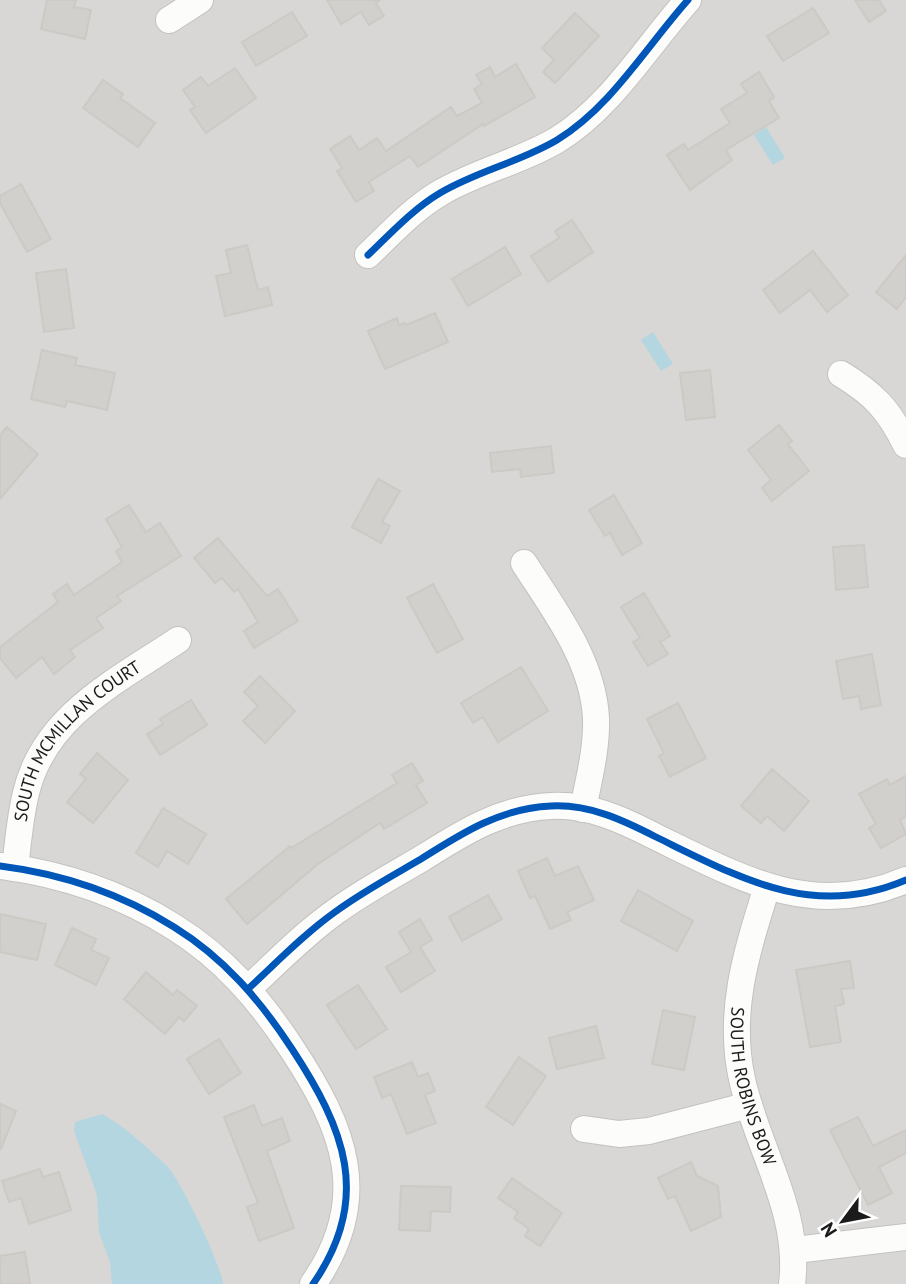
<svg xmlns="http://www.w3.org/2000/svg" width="906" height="1284" font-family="'PT Sans',sans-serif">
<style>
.residential{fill:#d9d7d5}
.water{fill:#b3d6e0}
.building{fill:#d2d0cc;stroke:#cdc9c5;stroke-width:2}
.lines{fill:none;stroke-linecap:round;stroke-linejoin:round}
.minor-casing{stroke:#c2c2c0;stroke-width:28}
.minor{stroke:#fcfcfb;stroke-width:26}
.cycleway-casing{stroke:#fff;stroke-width:11}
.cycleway{stroke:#0057b8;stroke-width:7}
.labels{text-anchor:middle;stroke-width:6;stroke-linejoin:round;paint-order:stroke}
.street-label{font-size:18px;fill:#1b1b1b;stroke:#fff}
</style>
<rect width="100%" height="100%" fill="#eae8e4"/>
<rect class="residential" x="0" y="0" width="906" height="1284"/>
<g class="water">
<polygon points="766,127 785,158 773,165 754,135"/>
<polygon points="653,332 673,364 661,371 641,340"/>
<path d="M102,1114C125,1126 146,1147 165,1164C179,1176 221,1264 223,1284H112L110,1262L99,1232L97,1195L74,1131L75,1122Z"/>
</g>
<g class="building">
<polygon points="47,0 76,0 74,7 91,10 85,39 41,29"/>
<polygon points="327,0 380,0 376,3 384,16 369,25 361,12 341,24"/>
<polygon points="855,0 879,0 886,11 869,22"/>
<polygon points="813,8 829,33 783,61 767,36"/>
<polygon points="292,12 307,36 256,66 242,42"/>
<polygon points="575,13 599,36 555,83 543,72 554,60 542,48"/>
<polygon points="516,64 535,97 484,126 483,124 418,167 410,156 369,182 374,191 356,202 337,171 342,168 330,149 350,136 359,150 377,138 386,151 451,107 457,116 482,103 474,89 482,84 476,75 490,67 495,77"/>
<polygon points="235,68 256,98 206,133 190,110 195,107 183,90 201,77 208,86"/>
<polygon points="759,72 774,97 769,101 779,118 726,150 732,160 690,190 667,155 684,144 688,150 730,123 721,109 747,93 741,84"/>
<polygon points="103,80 123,94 120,98 155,123 138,147 83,108"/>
<polygon points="21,184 51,239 27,252 0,203 0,196"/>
<polygon points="572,220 593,252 548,282 531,256 559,238 555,231"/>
<polygon points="247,245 258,290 268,287 272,305 225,316 216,276 231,273 226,250"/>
<polygon points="505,247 521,274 468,306 452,279"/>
<polygon points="813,251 848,295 827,312 810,290 780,313 763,290"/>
<polygon points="906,255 906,297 897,309 876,292"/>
<polygon points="66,269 74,328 44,332 36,273"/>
<polygon points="435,313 448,342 385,369 368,331 397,318 399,325 405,323 406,325"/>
<polygon points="42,350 77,358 75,365 115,373 107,410 67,401 65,407 31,399"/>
<polygon points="710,370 715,417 686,420 680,373"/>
<polygon points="779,425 792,441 788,444 809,471 772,501 762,488 771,480 748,450"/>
<polygon points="7,427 38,454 0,499 0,435"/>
<polygon points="551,446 554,473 521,477 520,469 492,472 490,453"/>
<polygon points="378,479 400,491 382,522 390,526 381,543 352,527"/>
<polygon points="614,495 642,543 622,555 610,533 605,536 589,510"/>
<polygon points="129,505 146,532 160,523 181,556 117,596 121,601 96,618 103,628 70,650 75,657 54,674 42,657 16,678 0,658 0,647 58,602 53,594 67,584 74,595 122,562 116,551 122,547 106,519"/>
<polygon points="218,538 267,596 278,589 298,621 254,648 244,631 258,622 238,589 234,592 222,578 215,583 194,558"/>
<polygon points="864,545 868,587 836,590 833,547"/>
<polygon points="433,584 463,639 437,653 407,598"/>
<polygon points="644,593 670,636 660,642 668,654 648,666 633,642 640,638 621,607"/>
<polygon points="872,654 881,705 861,709 859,696 843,699 836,661"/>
<polygon points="521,667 548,711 498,742 483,717 473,723 461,703"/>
<polygon points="260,676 295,711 265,743 243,721 258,706 244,692"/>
<polygon points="191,700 207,725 160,755 147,734 163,724 160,719"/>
<polygon points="678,703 706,758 670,777 659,756 664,753 647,719"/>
<polygon points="97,753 128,780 93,823 67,802 86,779 80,774"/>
<polygon points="412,763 423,781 416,785 427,803 384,829 380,823 318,864 247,924 226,899 290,846 291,848 397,783 392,775"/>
<polygon points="772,769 809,801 784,831 767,816 761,823 741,806"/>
<polygon points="906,776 906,816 900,820 906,834 881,848 869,828 876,824 859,794 887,779 890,785"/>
<polygon points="163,808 206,834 188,864 167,851 158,867 136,853"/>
<polygon points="547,858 555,876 578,866 594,900 567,912 571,920 550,929 535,896 530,898 518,871"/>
<polygon points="638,890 693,921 677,951 621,921"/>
<polygon points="488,895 502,919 462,941 449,917"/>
<polygon points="0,914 46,924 37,960 0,952"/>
<polygon points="420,919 432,940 420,947 435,971 401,992 386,967 411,952 399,932"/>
<polygon points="72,928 96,939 91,950 109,958 96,985 55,965"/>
<polygon points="850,961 854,988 841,989 844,1004 835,1006 841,1042 810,1047 796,970"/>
<polygon points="146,972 173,995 177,990 197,1006 184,1021 179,1017 165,1034 124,999"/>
<polygon points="358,985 387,1029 356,1049 327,1005"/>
<polygon points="663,1010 695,1017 684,1070 652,1064"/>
<polygon points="596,1026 604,1058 557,1069 549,1038"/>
<polygon points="219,1039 241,1073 209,1094 187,1059"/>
<polygon points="519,1057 546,1076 513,1125 486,1107"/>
<polygon points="412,1062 418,1077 428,1073 435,1091 425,1095 436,1123 407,1134 391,1094 382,1098 374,1077"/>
<polygon points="0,1104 16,1111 1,1149 0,1149"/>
<polygon points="254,1105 262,1126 282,1118 290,1141 267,1151 294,1228 259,1241 247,1207 258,1203 224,1117"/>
<polygon points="858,1117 873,1146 906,1130 906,1153 879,1167 892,1193 868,1205 830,1130"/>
<polygon points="691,1162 697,1176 718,1186 721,1217 691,1231 675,1196 668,1199 658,1178"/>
<polygon points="40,1169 43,1177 59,1172 71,1210 29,1224 21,1198 9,1202 2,1181"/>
<polygon points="512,1178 562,1213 540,1246 525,1236 529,1229 514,1218 518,1212 498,1198"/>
<polygon points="401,1186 451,1187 450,1212 431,1211 430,1231 399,1230"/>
<polygon points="25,1252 30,1284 0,1284 0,1256"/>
</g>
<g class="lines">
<defs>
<g id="minor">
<polyline points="169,20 200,0"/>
<path d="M368,255C391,233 413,209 440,193C477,171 520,162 557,140C611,107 646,47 688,0"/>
<path d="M841,374C874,394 889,410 906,445"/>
<path d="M524,563C554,610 593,660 596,718C597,748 589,779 583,809"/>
<path d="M0,866C63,874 120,893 174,927C224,958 260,1000 292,1049C344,1128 373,1198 313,1284"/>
<path id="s1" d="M15,868C18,843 20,817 26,793C44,716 117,681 178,640"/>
<path id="s2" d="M767,887C747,951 727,1011 742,1079C757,1149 801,1211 792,1284"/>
<path d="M248,989C276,963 304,934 335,912C362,892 392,876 421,859C462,833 501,808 551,806C589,804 623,820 656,837C740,878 813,920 906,880"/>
<polyline points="584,1129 619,1134 649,1131 749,1105"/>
<polyline points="795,1250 906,1237"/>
</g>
</defs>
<use href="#minor" class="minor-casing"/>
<use href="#minor" class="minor"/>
<defs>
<g id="cycleway">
<path d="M368,255C391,233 413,209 440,193C477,171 520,162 557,140C611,107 646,47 688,0"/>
<path d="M0,866C63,874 120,893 174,927C224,958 260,1000 292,1049C344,1128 373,1198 313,1284"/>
<path d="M248,989C276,963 304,934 335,912C362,892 392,876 421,859C462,833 501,808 551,806C589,804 623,820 656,837C740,878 813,920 906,880"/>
</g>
</defs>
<use href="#cycleway" class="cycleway-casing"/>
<use href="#cycleway" class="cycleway"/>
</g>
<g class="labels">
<g class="street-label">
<text dy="6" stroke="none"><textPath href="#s1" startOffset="149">SOUTH MCMILLAN COURT</textPath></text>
<text dy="6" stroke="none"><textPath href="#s2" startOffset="205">SOUTH ROBINS BOW</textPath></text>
</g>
</g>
<g transform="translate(843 1221) rotate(238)" stroke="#ffffff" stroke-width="5" paint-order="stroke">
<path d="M0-5L12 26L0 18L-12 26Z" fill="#1b1b1b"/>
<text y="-10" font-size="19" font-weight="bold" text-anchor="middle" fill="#1b1b1b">N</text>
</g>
</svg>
